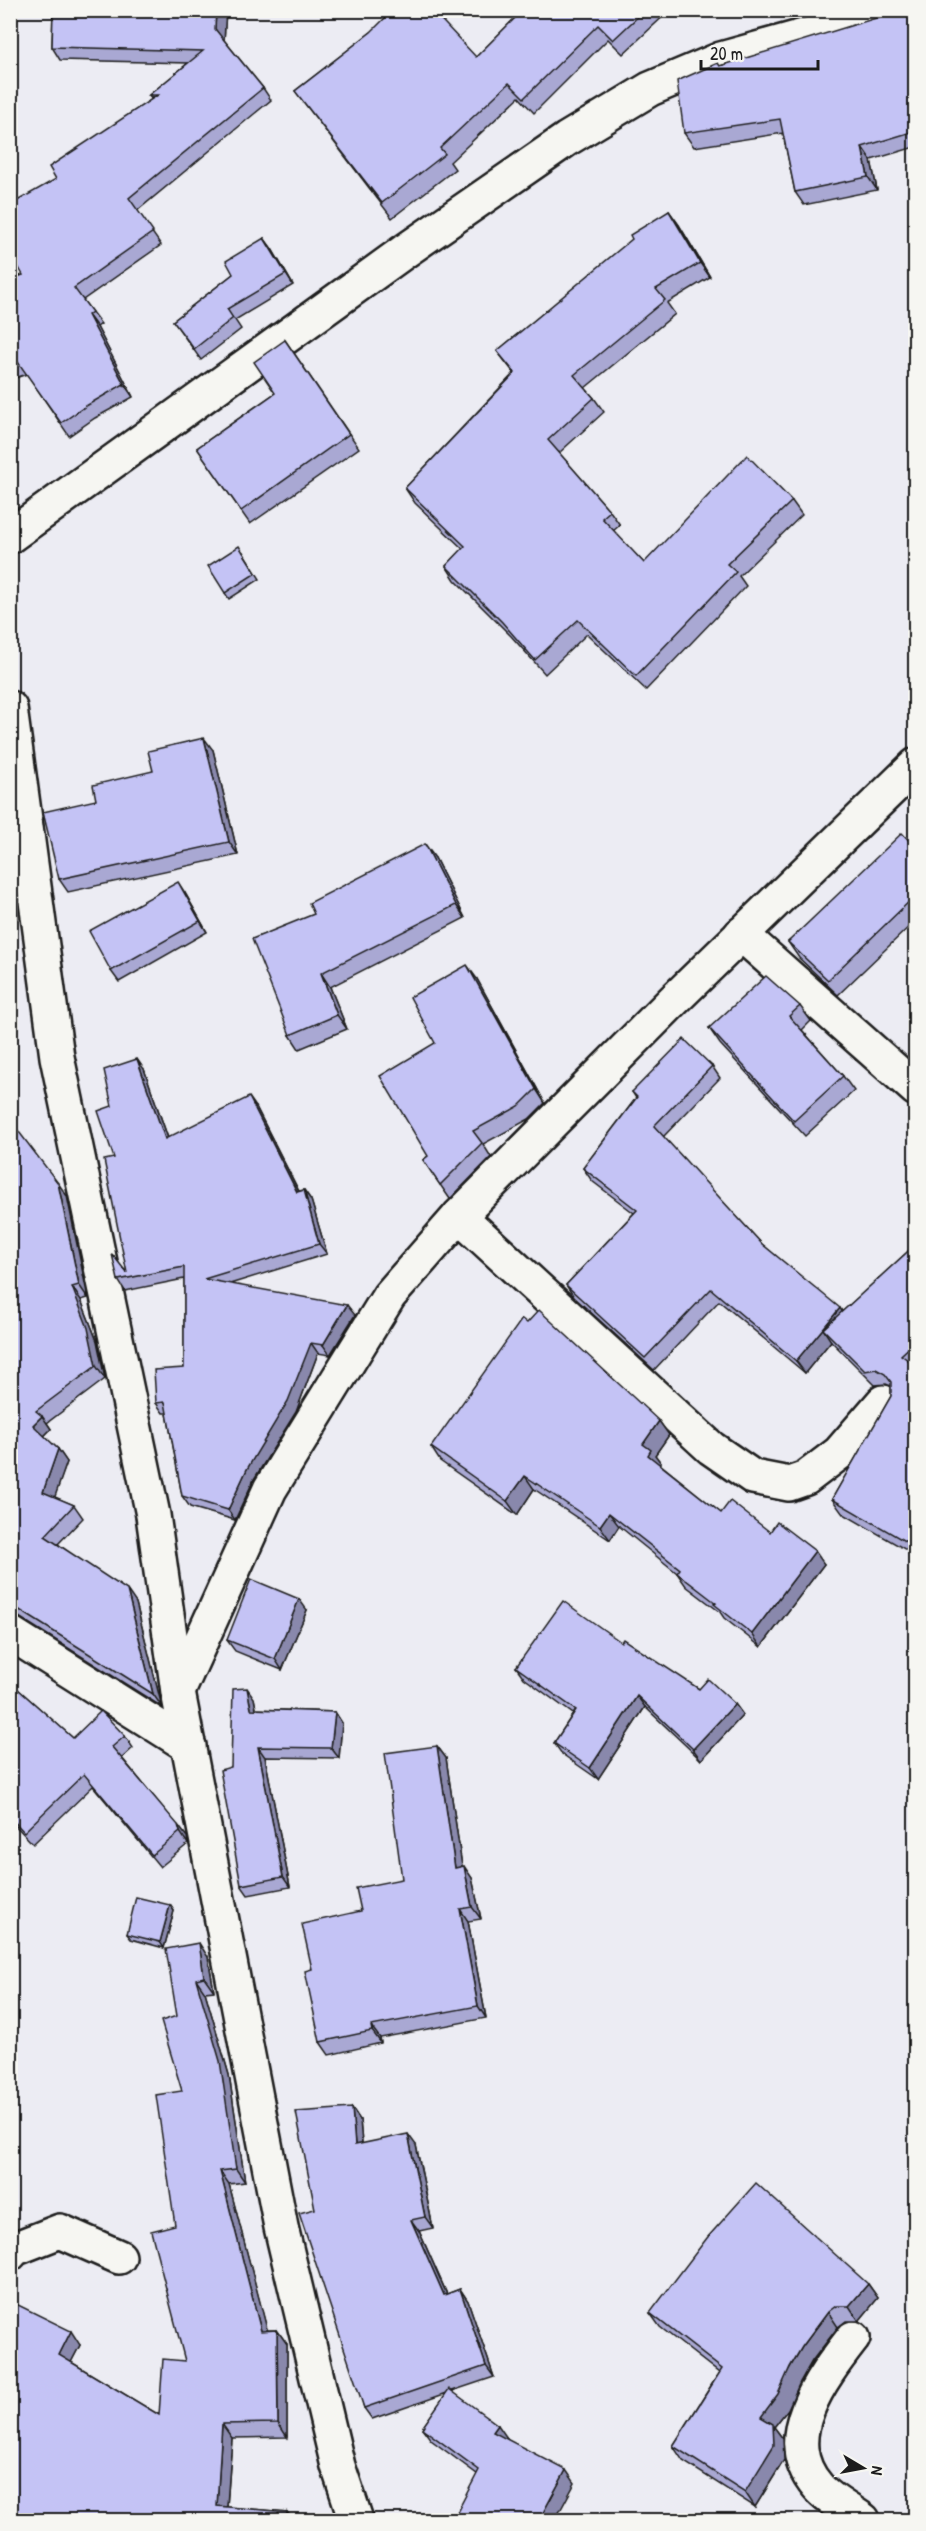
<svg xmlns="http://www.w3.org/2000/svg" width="926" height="2531" font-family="'Patrick Hand',sans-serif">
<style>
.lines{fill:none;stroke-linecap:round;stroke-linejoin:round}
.minor-casing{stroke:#1c1c1c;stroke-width:38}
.minor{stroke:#f6f6f2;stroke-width:33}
.wall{fill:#a9a8d3;stroke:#1c1c1c;stroke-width:1.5}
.shaded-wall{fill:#8988ac;stroke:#1c1c1c;stroke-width:1.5}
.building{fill:#c4c3f5;stroke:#1c1c1c;stroke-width:1.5}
</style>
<rect width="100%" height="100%" fill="#ececf3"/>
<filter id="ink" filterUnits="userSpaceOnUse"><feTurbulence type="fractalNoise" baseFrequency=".0167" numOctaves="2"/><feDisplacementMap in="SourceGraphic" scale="12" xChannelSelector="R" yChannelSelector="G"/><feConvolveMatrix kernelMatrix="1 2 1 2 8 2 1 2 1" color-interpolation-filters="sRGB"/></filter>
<g filter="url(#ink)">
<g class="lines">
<defs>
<g id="minor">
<polyline points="10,536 405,251 567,139 650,89 721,59 897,10"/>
<polyline points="10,708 57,1057 153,1515 178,1692 281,2227 338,2466 356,2520"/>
<polyline points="741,934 916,1089"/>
<polyline points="459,1216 711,1448 753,1477 789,1484 806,1478 839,1453 883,1402"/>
<polyline points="10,1633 189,1746"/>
<polyline points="178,1692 270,1489 389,1296 459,1216 674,1000 916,765"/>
<polyline points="10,2254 14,2249 60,2231 119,2257"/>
<path d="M853,2338C822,2378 775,2438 818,2487C829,2500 849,2510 863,2520"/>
</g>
</defs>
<use href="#minor" class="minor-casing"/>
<use href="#minor" class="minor"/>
</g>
<g class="wall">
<polygon points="53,10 226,10 224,40 263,88 271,100 137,211 161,245 83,300 101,324 97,327 133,397 95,418 69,436 27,374 10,380 10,279 23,275 56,179 152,99 149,95 188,63 60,60 52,47"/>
<polygon points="523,10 670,10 623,54 608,39 534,113 519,97 450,162 455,169 392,218 295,91 371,32 476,57"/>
<polygon points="685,10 717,10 691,18"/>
<polygon points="915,10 915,147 871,160 877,190 804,205 795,192 783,133 694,147 684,133 720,66"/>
<polygon points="669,211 679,225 710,277 667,303 675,314 585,388 594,398 604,412 559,453 610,511 620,525 613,531 644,563 792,501 802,515 739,576 746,586 646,690 587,634 545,674 511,636 455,580 446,566 463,549 415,503 405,488 514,373 497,351"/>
<polygon points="264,238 272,249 293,285 235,320 241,329 201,360 173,321 233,274"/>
<polygon points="285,340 359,448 250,524 197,448 275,393"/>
<polygon points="243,552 260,579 229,599 225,593"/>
<polygon points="213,750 238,855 68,892 59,879 96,800 153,771"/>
<polygon points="915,847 915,921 838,995 799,958 788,942"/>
<polygon points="435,858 465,918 330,987 347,1029 299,1049 290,1035 314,914"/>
<polygon points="185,893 207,932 119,982 111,971"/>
<polygon points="10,922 16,933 10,936"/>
<polygon points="477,979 545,1103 529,1119 483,1144 491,1157 450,1199 423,1160 428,1156 435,1043"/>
<polygon points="800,1006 811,1021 802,1030 843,1076 854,1091 805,1136 720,1044 709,1028"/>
<polygon points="712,1066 720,1078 663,1137 762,1244 842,1312 915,1245 915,1555 842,1513 832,1499 891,1396 891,1386 886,1384 875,1385 831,1341 805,1373 719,1301 654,1370 574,1297 566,1285 634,1213 592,1181 583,1168 636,1098 632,1092"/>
<polygon points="144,1069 168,1138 256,1107 299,1191 304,1190 311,1200 327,1254 230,1284 355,1315 330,1355 318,1353 296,1412 254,1479 235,1520 190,1507 182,1496 167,1413 163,1413 156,1403 184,1368 184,1279 125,1291 118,1280 127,1273 114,1158 112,1106"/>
<polygon points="10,1133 67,1196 88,1298 81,1300 97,1341 105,1379 47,1423 51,1429 44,1436 58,1449 67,1462 54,1497 74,1505 83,1518 58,1544 136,1603 162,1707 19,1617 10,1615"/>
<polygon points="659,1421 669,1435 655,1455 661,1463 660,1464 721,1513 770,1532 824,1564 761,1647 724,1618 720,1612 686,1586 677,1573 619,1526 610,1540 534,1489 517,1515 440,1461 431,1447"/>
<polygon points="307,1610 282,1670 235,1651 227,1640"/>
<polygon points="621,1642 699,1689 735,1704 743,1715 701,1760 645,1707 598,1779 562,1754 554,1743 573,1714 524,1678 516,1667"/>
<polygon points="10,1682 73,1738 125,1736 133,1748 122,1758 187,1837 188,1844 160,1867 93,1786 33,1844 10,1820"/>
<polygon points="254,1698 256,1709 335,1712 342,1723 339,1758 265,1757 290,1887 248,1895 241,1885 231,1767"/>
<polygon points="437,1746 446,1758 462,1866 472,1878 481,1919 468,1921 486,2018 380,2038 381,2043 329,2055 320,2042 361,1911 402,1879"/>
<polygon points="170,1905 174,1911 164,1948 131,1939 127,1934"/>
<polygon points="208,1957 214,1991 205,1992 229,2075 245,2182 229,2184 267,2330 277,2330 287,2344 287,2437 232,2438 227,2507 287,2512 293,2520 10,2520 10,2301 80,2345 71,2362 159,2415 185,2361 175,2225 182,2091 177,2016"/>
<polygon points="352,2108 360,2120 362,2144 416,2145 433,2228 419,2231 447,2294 460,2289 468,2301 494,2377 452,2391 507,2438 506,2439 575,2483 477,2474 431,2440 422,2428 447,2393 372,2419 364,2408 315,2209"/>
<polygon points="868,2284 878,2298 859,2321 846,2321 838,2327 812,2361 800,2382 788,2409 774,2427 783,2439 784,2460 755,2507 683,2461 673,2446 719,2373 660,2327 650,2313"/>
</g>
<g class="shaded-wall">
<polygon points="216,10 226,10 224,42 215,29"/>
<polygon points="862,147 871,160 877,190 868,177"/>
<polygon points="669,211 679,225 710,277 700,263"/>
<polygon points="264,238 272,249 293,285 286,274"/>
<polygon points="88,315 97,327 133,397 124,384"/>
<polygon points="204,738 213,750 238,855 229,842"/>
<polygon points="425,844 435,858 465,918 456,905"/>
<polygon points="178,882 185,893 207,932 200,921"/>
<polygon points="467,965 477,979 545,1103 536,1089"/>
<polygon points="321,973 330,987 347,1029 337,1015"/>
<polygon points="137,1059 144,1069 172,1150 165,1139"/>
<polygon points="249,1097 256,1107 304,1202 297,1192"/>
<polygon points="58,1183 67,1196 88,1298 79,1285"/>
<polygon points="304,1190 311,1200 327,1254 319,1244"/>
<polygon points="72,1287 81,1300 97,1341 105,1379 96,1366"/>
<polygon points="347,1305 355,1315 330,1355 323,1345"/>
<polygon points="840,1308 848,1320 823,1329 831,1341 805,1373 796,1361"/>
<polygon points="311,1343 318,1353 296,1412 254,1479 235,1520 228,1510 247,1469"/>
<polygon points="42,1416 51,1429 42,1438 33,1425"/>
<polygon points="659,1421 669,1435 655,1455 661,1463 657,1468 648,1455 643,1444"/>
<polygon points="58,1449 67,1462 52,1505 43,1492"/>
<polygon points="525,1476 534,1489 517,1515 507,1501"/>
<polygon points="609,1513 619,1526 610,1540 600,1526"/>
<polygon points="815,1551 824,1564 761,1647 752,1634"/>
<polygon points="127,1590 136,1603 162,1707 153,1694"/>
<polygon points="299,1599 307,1610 282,1670 275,1659"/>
<polygon points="247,1688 254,1698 258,1719 251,1709"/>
<polygon points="637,1696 645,1707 598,1779 590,1768"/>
<polygon points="735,1704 743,1715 701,1760 693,1749"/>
<polygon points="335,1712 342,1723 339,1758 331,1748"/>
<polygon points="437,1746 446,1758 464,1880 455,1868"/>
<polygon points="258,1747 265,1757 290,1887 283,1877"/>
<polygon points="178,1825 187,1837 188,1844 180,1832"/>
<polygon points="464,1866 472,1878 481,1919 472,1907"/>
<polygon points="170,1905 174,1911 164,1948 160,1942"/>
<polygon points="460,1909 468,1921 486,2018 478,2006"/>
<polygon points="199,1943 208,1957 214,1991 204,1977"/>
<polygon points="196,1979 205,1992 229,2075 245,2182 236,2169"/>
<polygon points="371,2026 380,2038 381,2043 372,2031"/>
<polygon points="352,2108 360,2120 363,2156 355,2145"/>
<polygon points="408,2134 416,2145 433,2228 425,2217"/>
<polygon points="220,2171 229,2184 271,2344 261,2331"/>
<polygon points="411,2220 419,2231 452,2306 444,2295"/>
<polygon points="868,2284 878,2298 859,2321 849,2306"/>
<polygon points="460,2289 468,2301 494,2377 486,2366"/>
<polygon points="828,2312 838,2327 812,2361 800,2382 788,2409 774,2427 783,2439 784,2460 755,2507 745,2492 761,2417 802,2347"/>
<polygon points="277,2330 287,2344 287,2437 278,2423"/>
<polygon points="71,2331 80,2345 68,2368 59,2355"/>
<polygon points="222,2424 232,2438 226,2519 217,2506"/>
<polygon points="498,2425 507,2438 502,2445 493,2432"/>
<polygon points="566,2470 575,2483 555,2520 539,2520"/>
<polygon points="287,2512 293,2520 286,2520"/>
</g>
<g class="building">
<polygon points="53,10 216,10 215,29 263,88 129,198 153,232 74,288 92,312 88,315 124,384 86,406 61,423 18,362 10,364 10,279 23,275 10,252 10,205 56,179 49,167 158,95 149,95 203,51 52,47"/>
<polygon points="393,10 432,10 476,57 523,10 645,10 613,40 598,25 524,98 509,83 440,148 445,154 382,203 295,91 371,32"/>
<polygon points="902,10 915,10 915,131 862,147 868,177 795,192 780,119 684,133 677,81 718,63 720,66"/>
<polygon points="669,211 700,263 656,289 665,300 574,375 594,398 548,440 610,511 602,518 644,563 747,455 792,501 727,564 736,572 636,676 578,620 535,660 502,622 446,566 465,546 405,488 515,373 497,351 632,239 630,235"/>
<polygon points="264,238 286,274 227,309 233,318 194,349 173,321 233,274 226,261"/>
<polygon points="285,340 349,434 241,511 197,448 275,393 254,362"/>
<polygon points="239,546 256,573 225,593 208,566"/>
<polygon points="204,738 229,842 59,879 43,812 96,800 93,785 153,771 148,751"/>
<polygon points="902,833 915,847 915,896 828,980 788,942"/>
<polygon points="425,844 456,905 321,973 337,1015 290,1035 252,939 314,914 309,903"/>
<polygon points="178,882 200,921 111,971 89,931"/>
<polygon points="467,965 536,1089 519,1106 473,1131 482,1143 440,1185 423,1160 428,1156 380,1076 435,1043 410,997"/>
<polygon points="766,976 800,1006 789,1016 843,1076 794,1121 709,1028"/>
<polygon points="684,1039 712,1066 654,1126 762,1244 840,1308 796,1361 711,1289 645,1358 566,1285 637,1210 583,1168 637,1097 632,1092"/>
<polygon points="137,1059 165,1139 249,1097 297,1192 304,1190 319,1244 204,1279 347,1305 323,1345 311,1343 288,1401 247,1469 228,1510 182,1496 165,1402 156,1403 154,1370 184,1368 184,1267 118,1280 112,1254 127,1273 104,1160 114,1158 98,1111 112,1106 104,1070"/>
<polygon points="16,1128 58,1183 79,1285 72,1287 88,1328 96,1366 36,1411 42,1416 33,1425 58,1449 43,1492 74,1505 45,1536 127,1590 153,1694 10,1604 10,1133"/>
<polygon points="915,1245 915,1342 901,1355 915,1365 915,1547 832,1499 891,1396 891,1382 885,1374 876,1369 865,1371 823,1329"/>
<polygon points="539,1310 659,1421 643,1444 651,1450 648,1455 721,1513 730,1501 770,1532 777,1522 815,1551 752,1634 714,1604 716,1603 677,1573 680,1569 609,1513 600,1526 525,1476 507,1501 431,1447 522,1319 527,1323"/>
<polygon points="251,1579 299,1599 275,1659 227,1640"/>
<polygon points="563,1601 621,1642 623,1639 699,1689 708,1679 735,1704 693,1749 637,1696 590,1768 554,1743 576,1710 516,1667"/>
<polygon points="10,1682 73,1738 101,1711 125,1736 112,1747 178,1825 180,1832 152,1855 84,1774 24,1832 10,1817"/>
<polygon points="247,1688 251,1709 335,1712 331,1748 258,1747 283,1877 241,1885 220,1770 231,1767 233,1689"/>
<polygon points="437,1746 455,1868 464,1866 472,1907 460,1909 478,2006 371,2026 372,2031 320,2042 305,1971 312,1969 302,1924 361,1911 356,1888 402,1879 385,1753"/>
<polygon points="136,1897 170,1905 160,1942 127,1934"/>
<polygon points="199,1943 204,1977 196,1979 220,2061 236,2169 220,2171 261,2331 277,2330 278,2423 222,2424 217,2506 287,2512 286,2520 10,2520 10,2301 71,2331 59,2355 159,2415 163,2359 185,2361 151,2231 175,2225 156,2095 182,2091 161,2021 177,2016 166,1949"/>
<polygon points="352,2108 355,2145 408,2134 425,2217 411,2220 444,2295 460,2289 486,2366 364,2408 299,2213 315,2209 296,2112"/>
<polygon points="756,2183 868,2284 849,2306 836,2306 828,2312 802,2347 790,2367 778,2394 761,2417 773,2424 774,2445 745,2492 673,2446 722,2369 650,2313 707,2238"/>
<polygon points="449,2389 498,2425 493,2432 566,2470 539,2520 453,2520 479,2470 422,2428"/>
</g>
</g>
<rect width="926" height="2531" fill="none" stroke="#f6f6f2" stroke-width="36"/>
<rect x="18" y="18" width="890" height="2495" fill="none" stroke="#1c1c1c" stroke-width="2" filter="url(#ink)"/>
<g transform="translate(863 2468) rotate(100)" stroke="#f6f6f2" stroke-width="4.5" paint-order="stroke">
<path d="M0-4.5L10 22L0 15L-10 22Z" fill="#1c1c1c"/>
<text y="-9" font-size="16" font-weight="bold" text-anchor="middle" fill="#1c1c1c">N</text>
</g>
<path d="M701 60v9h117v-9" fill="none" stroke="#1c1c1c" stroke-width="3"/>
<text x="710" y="60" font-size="18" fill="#1c1c1c" stroke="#f6f6f2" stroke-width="4.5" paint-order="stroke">20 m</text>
</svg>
